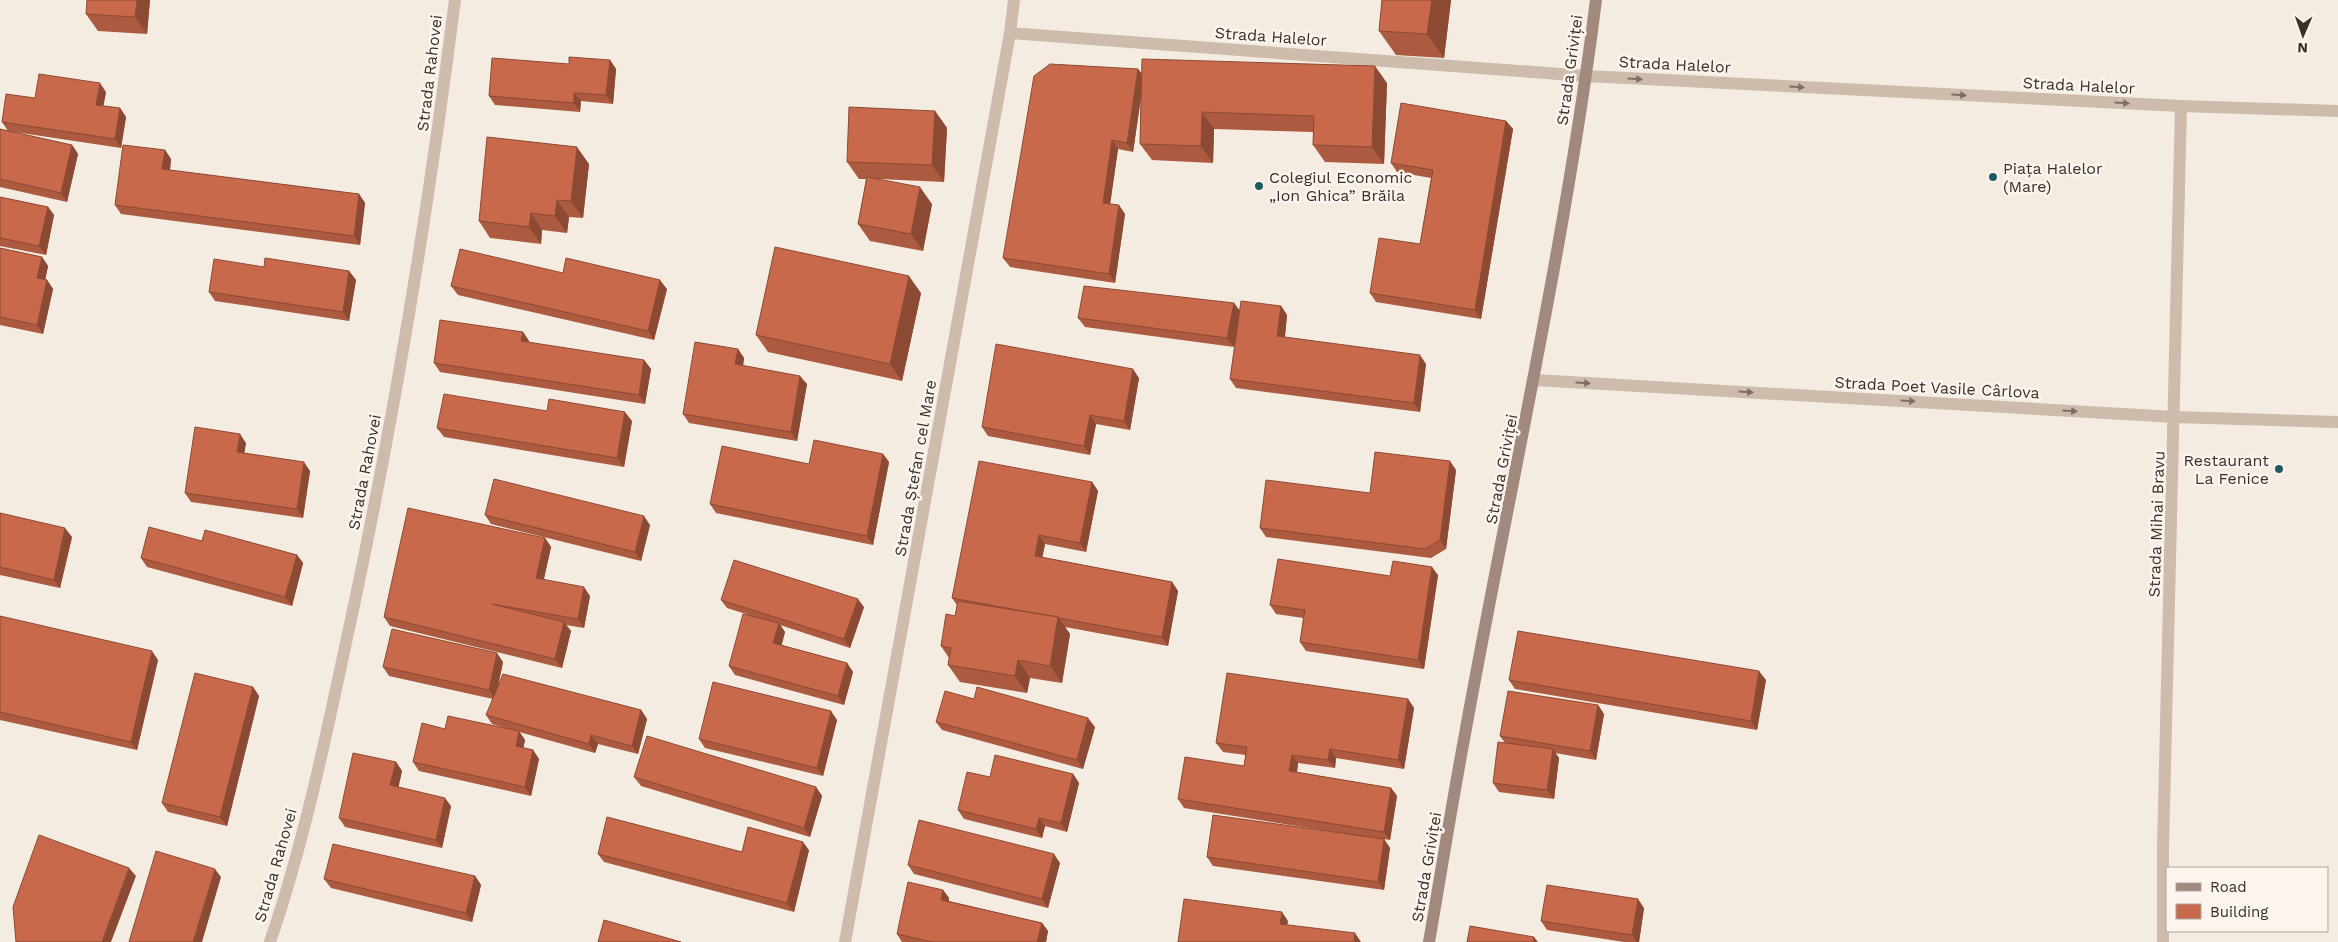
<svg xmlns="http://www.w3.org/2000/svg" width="2338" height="942" font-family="'Work Sans',sans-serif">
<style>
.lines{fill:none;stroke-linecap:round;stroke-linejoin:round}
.service{stroke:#cdbbac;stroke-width:12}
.minor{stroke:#cdbbac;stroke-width:12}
.secondary{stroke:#a18a7d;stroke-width:12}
.wall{fill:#ac5a40}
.shaded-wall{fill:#8c4a34}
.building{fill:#c8694b;stroke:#8c4a34}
.oneway{fill:#7d6f65}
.poi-dot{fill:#1f5a5e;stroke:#fbf5ee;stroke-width:2}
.labels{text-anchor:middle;stroke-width:5;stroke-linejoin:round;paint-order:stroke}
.street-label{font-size:16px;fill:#3b302b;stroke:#fbf5ee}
.poi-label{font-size:16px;fill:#3b302b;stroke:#fbf5ee;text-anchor:start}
</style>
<rect width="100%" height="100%" fill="#f4ebe1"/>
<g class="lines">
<g class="service">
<polyline points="1586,76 2181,106 2338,111"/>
<polyline points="1535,380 2175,417 2338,422"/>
</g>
<g class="minor">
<polyline points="1010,33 1586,76"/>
<path d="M270,942C307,834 329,721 353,610C396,408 429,205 455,0"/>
<polyline points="845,942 1010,33 1014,0"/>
<polyline points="2163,942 2163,848 2181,106"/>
</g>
<path class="secondary" d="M1429,942C1441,873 1452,803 1465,734C1509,489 1565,247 1596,0"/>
</g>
<g class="wall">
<polygon points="150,0 147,34 98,31 86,14"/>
<polygon points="1382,0 1451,0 1444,58 1396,55 1379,31"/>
<polygon points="610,60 616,69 613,104 581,101 580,112 495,105 489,96 569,64"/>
<polygon points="1138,69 1142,74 1387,83 1384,164 1325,162 1313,145 1313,132 1214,129 1213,163 1152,160 1140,144 1141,97 1133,152 1118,149 1110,204 1125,214 1115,283 1010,267 1003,258"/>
<polygon points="106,92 103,106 120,108 126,117 121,148 8,131 2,122 35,98"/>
<polygon points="935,111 947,128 944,182 879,179 932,204 923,251 870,241 858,224 866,179 859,179 847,162"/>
<polygon points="1506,121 1513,129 1481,319 1376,302 1370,293 1420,244 1431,178 1397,172 1391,163"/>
<polygon points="0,129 72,145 78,154 67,202 0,187"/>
<polygon points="165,150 171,159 170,170 359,194 365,203 360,245 121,214 115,205"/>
<polygon points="589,164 583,218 569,217 567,233 542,230 541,244 490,238 479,221"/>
<polygon points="0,197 48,207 54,215 46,255 0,246"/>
<polygon points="0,248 42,257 48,266 45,279 47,280 53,289 43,334 0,325"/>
<polygon points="349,271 356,280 349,321 215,301 209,292"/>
<polygon points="563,273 667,289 654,340 458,295 451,286"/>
<polygon points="921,293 902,381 768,352 756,335"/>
<polygon points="1234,303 1239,311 1281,306 1287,315 1285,337 1426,364 1420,412 1236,388 1230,379 1237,329 1234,347 1085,327 1078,318"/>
<polygon points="523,332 529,341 529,343 644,360 651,369 645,404 440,372 434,363"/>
<polygon points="738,349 744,358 743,366 807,384 797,441 689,423 683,414"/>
<polygon points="1139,378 1130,430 1096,424 1090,455 988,436 982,427"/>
<polygon points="547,411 632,421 624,467 444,437 437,428"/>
<polygon points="246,443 244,453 310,471 303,518 191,502 185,493"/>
<polygon points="883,454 889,462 873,545 716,513 710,504 809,464"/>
<polygon points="1456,470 1446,549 1431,558 1266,537 1260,528 1370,493"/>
<polygon points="1092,482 1098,491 1086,552 1045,544 1042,557 1172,582 1178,591 1168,646 1065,627 1070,634 1062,683 1030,678 1027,693 960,682 948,665 949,658 941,646 955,616 957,605 952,598"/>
<polygon points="0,513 72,537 60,588 0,575"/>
<polygon points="485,515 650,525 641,561 491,524"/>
<polygon points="545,538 551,547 544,579 590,596 584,628 566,625 571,631 562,668 390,626 384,617"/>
<polygon points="202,541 297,555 303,563 292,606 147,567 141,558"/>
<polygon points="1438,575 1424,669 1306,651 1300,642 1303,618 1276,614 1270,605 1390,576"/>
<polygon points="721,600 864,607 850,648 780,625 785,632 781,645 847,663 853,672 844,705 735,675 729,666 749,615 727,608"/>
<polygon points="0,616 158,660 137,750 0,720"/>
<polygon points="503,662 498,687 641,710 647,719 638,754 598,744 595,753 519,732 525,740 523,748 533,750 539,759 531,796 419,771 413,762 445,729 513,730 492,724 486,715 493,699 389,676 383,667"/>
<polygon points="1509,680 1766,680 1757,730 1515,689"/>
<polygon points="253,687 259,696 227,826 168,812 162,803"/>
<polygon points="974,699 1095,727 1083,769 942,730 936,722"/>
<polygon points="1408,699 1414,708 1404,769 1336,758 1335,768 1298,763 1297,772 1391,788 1397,796 1390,840 1384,839 1390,848 1384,890 1213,866 1207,857 1378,839 1184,808 1178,799 1244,766 1246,755 1223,752 1216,743"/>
<polygon points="1598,705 1604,714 1596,760 1555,753 1559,758 1554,799 1499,792 1493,783 1505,743 1500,736"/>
<polygon points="837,720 823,776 705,748 699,739"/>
<polygon points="396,762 402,771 398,787 451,806 442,848 345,827 339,818"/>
<polygon points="1073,774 1079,783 1067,832 1045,826 1042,838 964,819 958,810 990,777"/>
<polygon points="634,777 816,787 822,796 810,837 641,786"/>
<polygon points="809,850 794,912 604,862 598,854"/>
<polygon points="1060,863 1048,908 914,874 908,865"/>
<polygon points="475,876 481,885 472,922 331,888 324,879"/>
<polygon points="943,890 949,898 949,901 1042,923 1048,931 1046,942 902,942 897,934"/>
<polygon points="1644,908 1639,942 1624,942 1547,930 1541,921"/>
</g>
<g class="shaded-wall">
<polygon points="137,0 150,0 147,34 135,17"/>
<polygon points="1432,0 1451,0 1444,58 1427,34"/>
<polygon points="610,60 616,69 613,104 606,95"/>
<polygon points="1375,66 1387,83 1384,164 1372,147"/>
<polygon points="1138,69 1144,77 1133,152 1127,143"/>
<polygon points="100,83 106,92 102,114 96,105"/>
<polygon points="574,93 581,101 580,112 574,103"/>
<polygon points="120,108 126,117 121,148 115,139"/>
<polygon points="935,111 947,128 944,182 932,165"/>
<polygon points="1202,112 1214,129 1213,163 1201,146"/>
<polygon points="1506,121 1513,129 1481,319 1475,310"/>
<polygon points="1112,140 1118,149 1109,212 1103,203"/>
<polygon points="72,145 78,154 67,202 61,193"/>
<polygon points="577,147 589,164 583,218 571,201"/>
<polygon points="165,150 171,159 169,178 162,169"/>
<polygon points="920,187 932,204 923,251 911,234"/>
<polygon points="359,194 365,203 360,245 354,236"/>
<polygon points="557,200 569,217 567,233 555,216"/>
<polygon points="1119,205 1125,214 1115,283 1109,274"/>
<polygon points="48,207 54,215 46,255 39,246"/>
<polygon points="531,213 542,230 541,244 529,227"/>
<polygon points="42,257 48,266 44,286 37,278"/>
<polygon points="349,271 356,280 349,321 343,312"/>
<polygon points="909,276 921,293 902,381 890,364"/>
<polygon points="47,280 53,289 43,334 37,325"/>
<polygon points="660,280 667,289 654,340 648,331"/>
<polygon points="1234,303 1240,311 1234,347 1227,338"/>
<polygon points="1281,306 1287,315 1284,345 1277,336"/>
<polygon points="523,332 529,341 527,350 521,341"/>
<polygon points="738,349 744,358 742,373 735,364"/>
<polygon points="1420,355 1426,364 1420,412 1414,403"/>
<polygon points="644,360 651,369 645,404 639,395"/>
<polygon points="1133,369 1139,378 1130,430 1124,421"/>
<polygon points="800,376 807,384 797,441 791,432"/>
<polygon points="625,412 632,421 624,467 617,458"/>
<polygon points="1090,415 1096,424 1090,455 1084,446"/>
<polygon points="240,434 246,443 243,461 237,452"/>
<polygon points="883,454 889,462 873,545 867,536"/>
<polygon points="1450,461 1456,470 1446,549 1440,540"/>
<polygon points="304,462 310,471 303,518 297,509"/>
<polygon points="1092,482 1098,491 1086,552 1080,543"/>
<polygon points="644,516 650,525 641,561 635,552"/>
<polygon points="65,528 72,537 60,588 54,580"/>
<polygon points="1039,535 1045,544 1041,565 1035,556"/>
<polygon points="545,538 551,547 542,587 536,578"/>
<polygon points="297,555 303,563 292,606 285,597"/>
<polygon points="1432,567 1438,575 1424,669 1418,660"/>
<polygon points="1172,582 1178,591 1168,646 1162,637"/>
<polygon points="584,587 590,596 584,628 578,619"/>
<polygon points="858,599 864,607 850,648 844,639"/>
<polygon points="1058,617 1070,634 1062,683 1050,666"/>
<polygon points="564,622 571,631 562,668 555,659"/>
<polygon points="779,623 785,632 780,652 773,643"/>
<polygon points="152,651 158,660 137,750 131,742"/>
<polygon points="497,653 503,662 495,699 489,690"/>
<polygon points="1018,660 1030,678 1027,693 1015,676"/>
<polygon points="847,663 853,672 844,705 838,696"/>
<polygon points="1759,671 1766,680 1757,730 1751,721"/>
<polygon points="253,687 259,696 227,826 220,817"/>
<polygon points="1408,699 1414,708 1404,769 1398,760"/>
<polygon points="1598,705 1604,714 1596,760 1590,751"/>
<polygon points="641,710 647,719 638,754 632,746"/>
<polygon points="831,711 837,720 823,776 817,768"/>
<polygon points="1088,718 1095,727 1083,769 1077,760"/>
<polygon points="519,731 525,740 522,755 516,746"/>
<polygon points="591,735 598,744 595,753 589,744"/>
<polygon points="1330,749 1336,758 1335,768 1328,760"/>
<polygon points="1553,749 1559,758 1554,799 1547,790"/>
<polygon points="533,750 539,759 531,796 525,787"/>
<polygon points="1292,755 1298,763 1296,780 1289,771"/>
<polygon points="396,762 402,771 397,794 390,785"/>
<polygon points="1073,774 1079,783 1067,832 1061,823"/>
<polygon points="816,787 822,796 810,837 804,828"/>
<polygon points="1391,788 1397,796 1390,840 1384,832"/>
<polygon points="445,798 451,806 442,848 436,840"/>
<polygon points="1039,818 1045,826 1042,838 1036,829"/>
<polygon points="1384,839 1390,848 1384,890 1378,882"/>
<polygon points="803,842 809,850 794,912 787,903"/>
<polygon points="1054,854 1060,863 1048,908 1042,899"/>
<polygon points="129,868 136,876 111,942 102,942"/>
<polygon points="215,869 221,877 202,942 193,942"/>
<polygon points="475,876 481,885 472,922 466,913"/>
<polygon points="943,890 949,898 947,909 941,900"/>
<polygon points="1638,899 1644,908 1639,942 1637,942 1632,935"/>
<polygon points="1282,912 1288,921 1286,933 1280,924"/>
<polygon points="1042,923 1048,931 1046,942 1037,942"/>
<polygon points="1355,933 1361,942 1354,942"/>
<polygon points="1534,937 1538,942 1533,942"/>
</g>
<g class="building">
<polygon points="87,0 137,0 135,17 86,14"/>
<polygon points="1382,0 1432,0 1427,34 1379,31"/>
<polygon points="569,57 610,60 606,95 574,93 574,103 489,96 492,58 569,64"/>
<polygon points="1142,59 1375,66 1372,147 1313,145 1314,116 1202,112 1201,146 1140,144"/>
<polygon points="1050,64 1138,69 1127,143 1112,140 1103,203 1119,205 1109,274 1003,258 1034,76"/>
<polygon points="39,74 100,83 96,105 120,108 115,139 2,122 6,94 35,98"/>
<polygon points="1401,103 1506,121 1475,310 1370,293 1379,238 1420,244 1433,170 1391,163"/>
<polygon points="849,107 935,111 932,165 847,162"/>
<polygon points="0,129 72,145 61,193 0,179"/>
<polygon points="487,137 577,147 571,201 557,200 555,216 531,213 529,227 479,221"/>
<polygon points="123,145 165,150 162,169 359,194 354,236 115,205"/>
<polygon points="867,177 920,187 911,234 858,224"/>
<polygon points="0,197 48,207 39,246 0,238"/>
<polygon points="775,247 909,276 890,364 756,335"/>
<polygon points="0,248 42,257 37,278 47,280 37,325 0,317"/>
<polygon points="460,249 563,273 566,258 660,280 648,331 451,286"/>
<polygon points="265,258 349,271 343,312 209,292 214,259 264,267"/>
<polygon points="1084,286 1234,303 1227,338 1078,318"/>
<polygon points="1241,301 1281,306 1277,336 1420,355 1414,403 1230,379"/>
<polygon points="440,320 523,332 521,341 644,360 639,395 434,363"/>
<polygon points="695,342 738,349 735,364 800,376 791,432 683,414"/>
<polygon points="996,344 1133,369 1124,421 1090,415 1084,446 982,427"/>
<polygon points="444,394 547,411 549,399 625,412 617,458 437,428"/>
<polygon points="195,427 240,434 237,452 304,462 297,509 185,493"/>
<polygon points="814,440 883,454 867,536 710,504 722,446 809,464"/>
<polygon points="1375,452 1450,461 1440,540 1425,549 1260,528 1266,480 1370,493"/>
<polygon points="979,461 1092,482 1080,543 1039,535 1035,556 1172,582 1162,637 1059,618 1058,617 1017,610 952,598"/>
<polygon points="494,479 644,516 635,552 485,515"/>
<polygon points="408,508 545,538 536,578 584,587 578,619 492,604 564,622 555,659 384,617"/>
<polygon points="0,513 65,528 54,580 0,567"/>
<polygon points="149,527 202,541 205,530 297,555 285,597 141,558"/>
<polygon points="1278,559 1390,576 1393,561 1432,567 1418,660 1300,642 1305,610 1270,605"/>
<polygon points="734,560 858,599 844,639 721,600"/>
<polygon points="958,601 1058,617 1050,666 1018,660 1015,676 948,665 951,648 941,646 946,614 955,616"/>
<polygon points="743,614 779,623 773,643 847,663 838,696 729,666"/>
<polygon points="0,616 152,651 131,742 0,712"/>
<polygon points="392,629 497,653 489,690 383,667"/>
<polygon points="1518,631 1759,671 1751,721 1509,680"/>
<polygon points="195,673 253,687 220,817 162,803"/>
<polygon points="1227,673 1408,699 1398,760 1330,749 1328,760 1292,755 1289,771 1391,788 1384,832 1178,799 1185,757 1244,766 1247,747 1216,743"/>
<polygon points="503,674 641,710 632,746 591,735 589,744 486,715"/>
<polygon points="713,682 831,711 817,768 699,739"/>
<polygon points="977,687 1088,718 1077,760 936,722 945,691 974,699"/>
<polygon points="1508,691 1598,705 1590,751 1500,736"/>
<polygon points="448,716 519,731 516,746 533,750 525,787 413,762 422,723 445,729"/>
<polygon points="647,736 816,787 804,828 634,777"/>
<polygon points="1498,742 1553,749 1547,790 1493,783"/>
<polygon points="353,753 396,762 390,785 445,798 436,840 339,818"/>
<polygon points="995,755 1073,774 1061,823 1039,818 1036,829 958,810 967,772 990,777"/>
<polygon points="1213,815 1384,839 1378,882 1207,857"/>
<polygon points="607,817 742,852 748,827 803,842 787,903 598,854"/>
<polygon points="919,820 1054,854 1042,899 908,865"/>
<polygon points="39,835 129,868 102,942 16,942 13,907"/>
<polygon points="333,844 475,876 466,913 324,879"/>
<polygon points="156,851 215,869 193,942 129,942"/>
<polygon points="908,882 943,890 941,900 1042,923 1037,942 932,942 897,934"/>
<polygon points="1547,885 1638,899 1632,935 1541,921"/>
<polygon points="1184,899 1282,912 1280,924 1355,933 1354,942 1178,942"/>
<polygon points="604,920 681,942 598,942"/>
<polygon points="1470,926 1534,937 1533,942 1467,942"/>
</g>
<defs><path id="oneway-solid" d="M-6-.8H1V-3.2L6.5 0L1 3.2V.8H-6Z" transform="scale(1.25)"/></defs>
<g class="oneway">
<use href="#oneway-solid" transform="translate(1635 79) rotate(3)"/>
<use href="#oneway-solid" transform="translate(1797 87) rotate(3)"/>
<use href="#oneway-solid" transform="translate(1959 95) rotate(3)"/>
<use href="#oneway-solid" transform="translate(2122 103) rotate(3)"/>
<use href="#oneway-solid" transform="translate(1583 383) rotate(3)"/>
<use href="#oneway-solid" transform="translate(1746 392) rotate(3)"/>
<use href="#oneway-solid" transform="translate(1908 401) rotate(3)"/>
<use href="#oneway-solid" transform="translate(2070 411) rotate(3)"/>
</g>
<g class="poi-dot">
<circle cx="1993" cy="177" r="5"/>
<circle cx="1259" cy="186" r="5"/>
<circle cx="2279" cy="469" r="5"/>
</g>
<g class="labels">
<g class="street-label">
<text transform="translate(1271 36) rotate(4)" y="6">Strada Halelor</text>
<text transform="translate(1675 64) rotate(3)" y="6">Strada Halelor</text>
<text transform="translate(1569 70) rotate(-82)" y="6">Strada Griviței</text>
<text transform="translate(429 73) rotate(-83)" y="6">Strada Rahovei</text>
<text transform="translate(2079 85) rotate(3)" y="6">Strada Halelor</text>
<text transform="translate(1937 387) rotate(3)" y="6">Strada Poet Vasile Cârlova</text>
<text transform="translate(915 468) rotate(-80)" y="6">Strada Ștefan cel Mare</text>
<text transform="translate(1501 469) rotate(-79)" y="6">Strada Griviței</text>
<text transform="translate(364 472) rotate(-79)" y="6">Strada Rahovei</text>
<text transform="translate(2156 524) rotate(-88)" y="6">Strada Mihai Bravu</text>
<text transform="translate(275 865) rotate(-74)" y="6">Strada Rahovei</text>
<text transform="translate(1426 867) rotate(-80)" y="6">Strada Griviței</text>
</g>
<g class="poi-label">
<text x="2003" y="174">Piața Halelor<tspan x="2003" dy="18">(Mare)</tspan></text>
<text x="1269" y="183">Colegiul Economic<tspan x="1269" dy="18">„Ion Ghica” Brăila</tspan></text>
<text x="2269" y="466" text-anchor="end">Restaurant<tspan x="2269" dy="18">La Fenice</tspan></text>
</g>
</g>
<rect x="2166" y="867" width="162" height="65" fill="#fbf5ee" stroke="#aea6a0"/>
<rect x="2176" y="883" width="25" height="8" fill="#a18a7d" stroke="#aea6a0"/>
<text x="2210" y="892" font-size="15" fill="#3b302b">Road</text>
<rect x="2176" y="904" width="25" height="15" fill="#c8694b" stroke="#aea6a0"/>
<text x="2210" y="917" font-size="15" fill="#3b302b">Building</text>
<g transform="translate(2303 35) rotate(182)" stroke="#fbf5ee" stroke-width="4" paint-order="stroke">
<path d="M0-4L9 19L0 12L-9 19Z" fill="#3b302b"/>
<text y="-8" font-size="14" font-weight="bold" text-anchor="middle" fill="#3b302b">N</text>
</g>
</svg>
